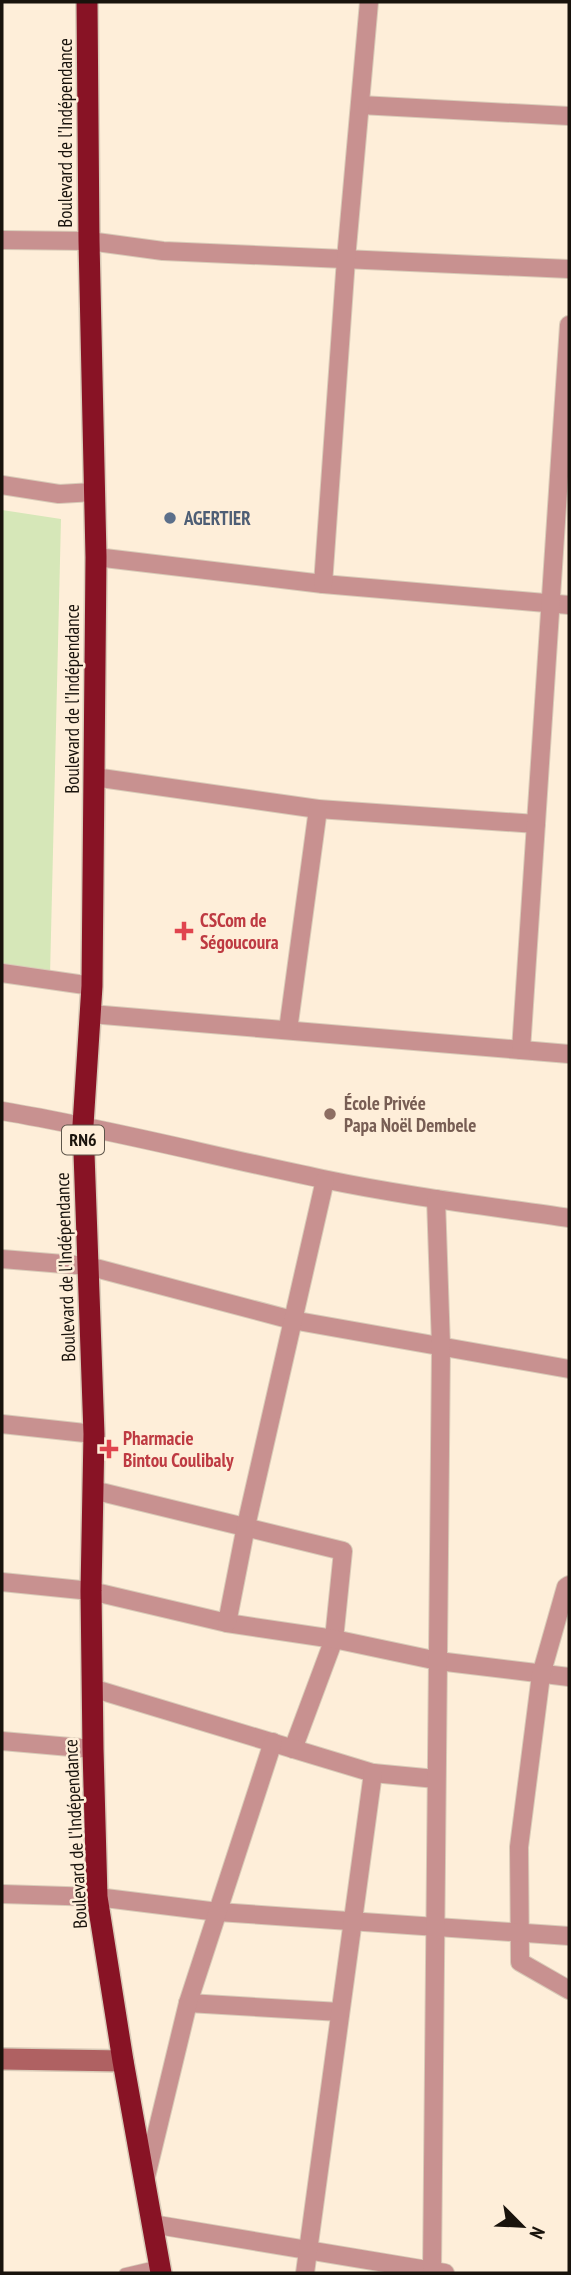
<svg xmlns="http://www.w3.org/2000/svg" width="571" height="2275" font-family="'PT Sans Narrow',sans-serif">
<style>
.green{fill:#d6e7b8}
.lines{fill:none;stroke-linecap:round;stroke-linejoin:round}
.lane-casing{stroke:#d9cbb8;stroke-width:11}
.street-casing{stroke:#d9cbb8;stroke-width:20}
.secondary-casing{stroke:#d9cbb8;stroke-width:24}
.highway-casing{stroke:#d9cbb8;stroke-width:24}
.lane{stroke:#c89190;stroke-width:9}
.street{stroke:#c89190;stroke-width:18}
.secondary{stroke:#af6162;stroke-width:21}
.highway{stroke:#881325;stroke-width:21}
.service-dot{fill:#5c6f8a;stroke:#feeed9;stroke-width:2.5}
.health-dot{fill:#e0444e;stroke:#feeed9;stroke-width:2.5}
.education-dot{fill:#8d6e63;stroke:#feeed9;stroke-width:2.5}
.labels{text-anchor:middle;stroke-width:5;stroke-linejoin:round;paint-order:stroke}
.shield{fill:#feeed9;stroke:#5e554a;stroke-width:2}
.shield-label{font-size:18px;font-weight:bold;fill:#19130c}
.street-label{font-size:19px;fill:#19130c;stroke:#feeed9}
.service-label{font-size:19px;font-weight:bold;fill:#4e5e75;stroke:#feeed9;text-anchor:start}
.health-label{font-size:19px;font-weight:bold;fill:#be3a42;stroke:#feeed9;text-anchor:start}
.education-label{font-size:19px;font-weight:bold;fill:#785e54;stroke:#feeed9;text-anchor:start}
</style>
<rect width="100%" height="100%" fill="#feeed9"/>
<polygon class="green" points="2,510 61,519 50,976 2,968"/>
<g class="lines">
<defs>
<polyline id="lane" points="124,2273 158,2265"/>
<g id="street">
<polyline points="360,105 569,116"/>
<polyline points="2,240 89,241 163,251 569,269"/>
<polyline points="2,485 59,494 94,492"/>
<polyline points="96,557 323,584 569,605"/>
<polyline points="323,584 346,259 369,2"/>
<polyline points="94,777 318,809 536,824"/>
<polyline points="2,973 92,986"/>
<polyline points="91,1014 569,1054"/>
<polyline points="288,1030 318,809"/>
<polyline points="521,1050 569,325"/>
<path d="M2,1111C110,1129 216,1157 323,1179C404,1196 487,1206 569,1218"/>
<polyline points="2,1259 88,1266 292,1320 569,1369"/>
<polyline points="2,1424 94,1434"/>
<polyline points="93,1490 343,1551 334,1639 293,1749"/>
<polyline points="2,1582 91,1591 227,1623 334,1639 438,1661 569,1677"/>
<polyline points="569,1585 566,1587 541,1675 519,1847 520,1962 569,1990"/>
<polyline points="227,1623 246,1526 325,1180"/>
<polyline points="92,1688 373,1773 436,1779"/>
<polyline points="2,1741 93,1749"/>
<polyline points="2,1894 97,1897 218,1912 569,1936"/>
<polyline points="188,2003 340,2012"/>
<polyline points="145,2181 188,2003 273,1742"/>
<polyline points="152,2224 445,2273"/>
<polyline points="305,2273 373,1773"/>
<polyline points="432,2273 441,1346 436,1199"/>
</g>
<polyline id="secondary" points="2,2059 123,2061"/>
<polyline id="highway" points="87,2 89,241 96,557 92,986 83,1125 94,1434 91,1591 93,1749 97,1897 123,2061 161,2273"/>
</defs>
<use href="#lane" class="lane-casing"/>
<use href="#street" class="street-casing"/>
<use href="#secondary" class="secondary-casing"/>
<use href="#highway" class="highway-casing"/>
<use href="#lane" class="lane"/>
<use href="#street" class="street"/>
<use href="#secondary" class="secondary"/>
<use href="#highway" class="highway"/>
</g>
<circle class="service-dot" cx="170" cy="518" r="7"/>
<g class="health-dot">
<path d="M180.5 920.5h7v7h7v7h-7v7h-7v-7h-7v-7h7z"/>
<path d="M105.5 1438.5h7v7h7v7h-7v7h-7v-7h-7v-7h7z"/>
</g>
<circle class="education-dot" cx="330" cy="1114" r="7"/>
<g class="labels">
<rect class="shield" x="62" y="1125.5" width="42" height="29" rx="5"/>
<g class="shield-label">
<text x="83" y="1146">RN6</text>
</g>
<g class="street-label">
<text transform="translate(65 133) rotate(-90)" y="7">Boulevard de l'Indépendance</text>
<text transform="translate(72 699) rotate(-90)" y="7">Boulevard de l'Indépendance</text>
<text transform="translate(65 1267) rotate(-92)" y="7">Boulevard de l'Indépendance</text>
<text transform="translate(75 1834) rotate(-93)" y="7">Boulevard de l'Indépendance</text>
</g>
<g class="service-label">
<text x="184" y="525">AGERTIER</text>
</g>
<g class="health-label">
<text x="200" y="927">CSCom de<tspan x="200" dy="22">Ségoucoura</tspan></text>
<text x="123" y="1445">Pharmacie<tspan x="123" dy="22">Bintou Coulibaly</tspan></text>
</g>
<g class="education-label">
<text x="344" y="1110">École Privée<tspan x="344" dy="22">Papa Noël Dembele</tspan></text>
</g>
</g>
<rect width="571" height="2275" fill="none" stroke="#19130c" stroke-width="7"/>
<g transform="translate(522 2226) rotate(114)" stroke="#feeed9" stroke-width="5" paint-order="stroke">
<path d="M0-5L12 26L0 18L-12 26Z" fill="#19130c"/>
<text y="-10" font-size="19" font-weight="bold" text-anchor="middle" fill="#19130c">N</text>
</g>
</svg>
